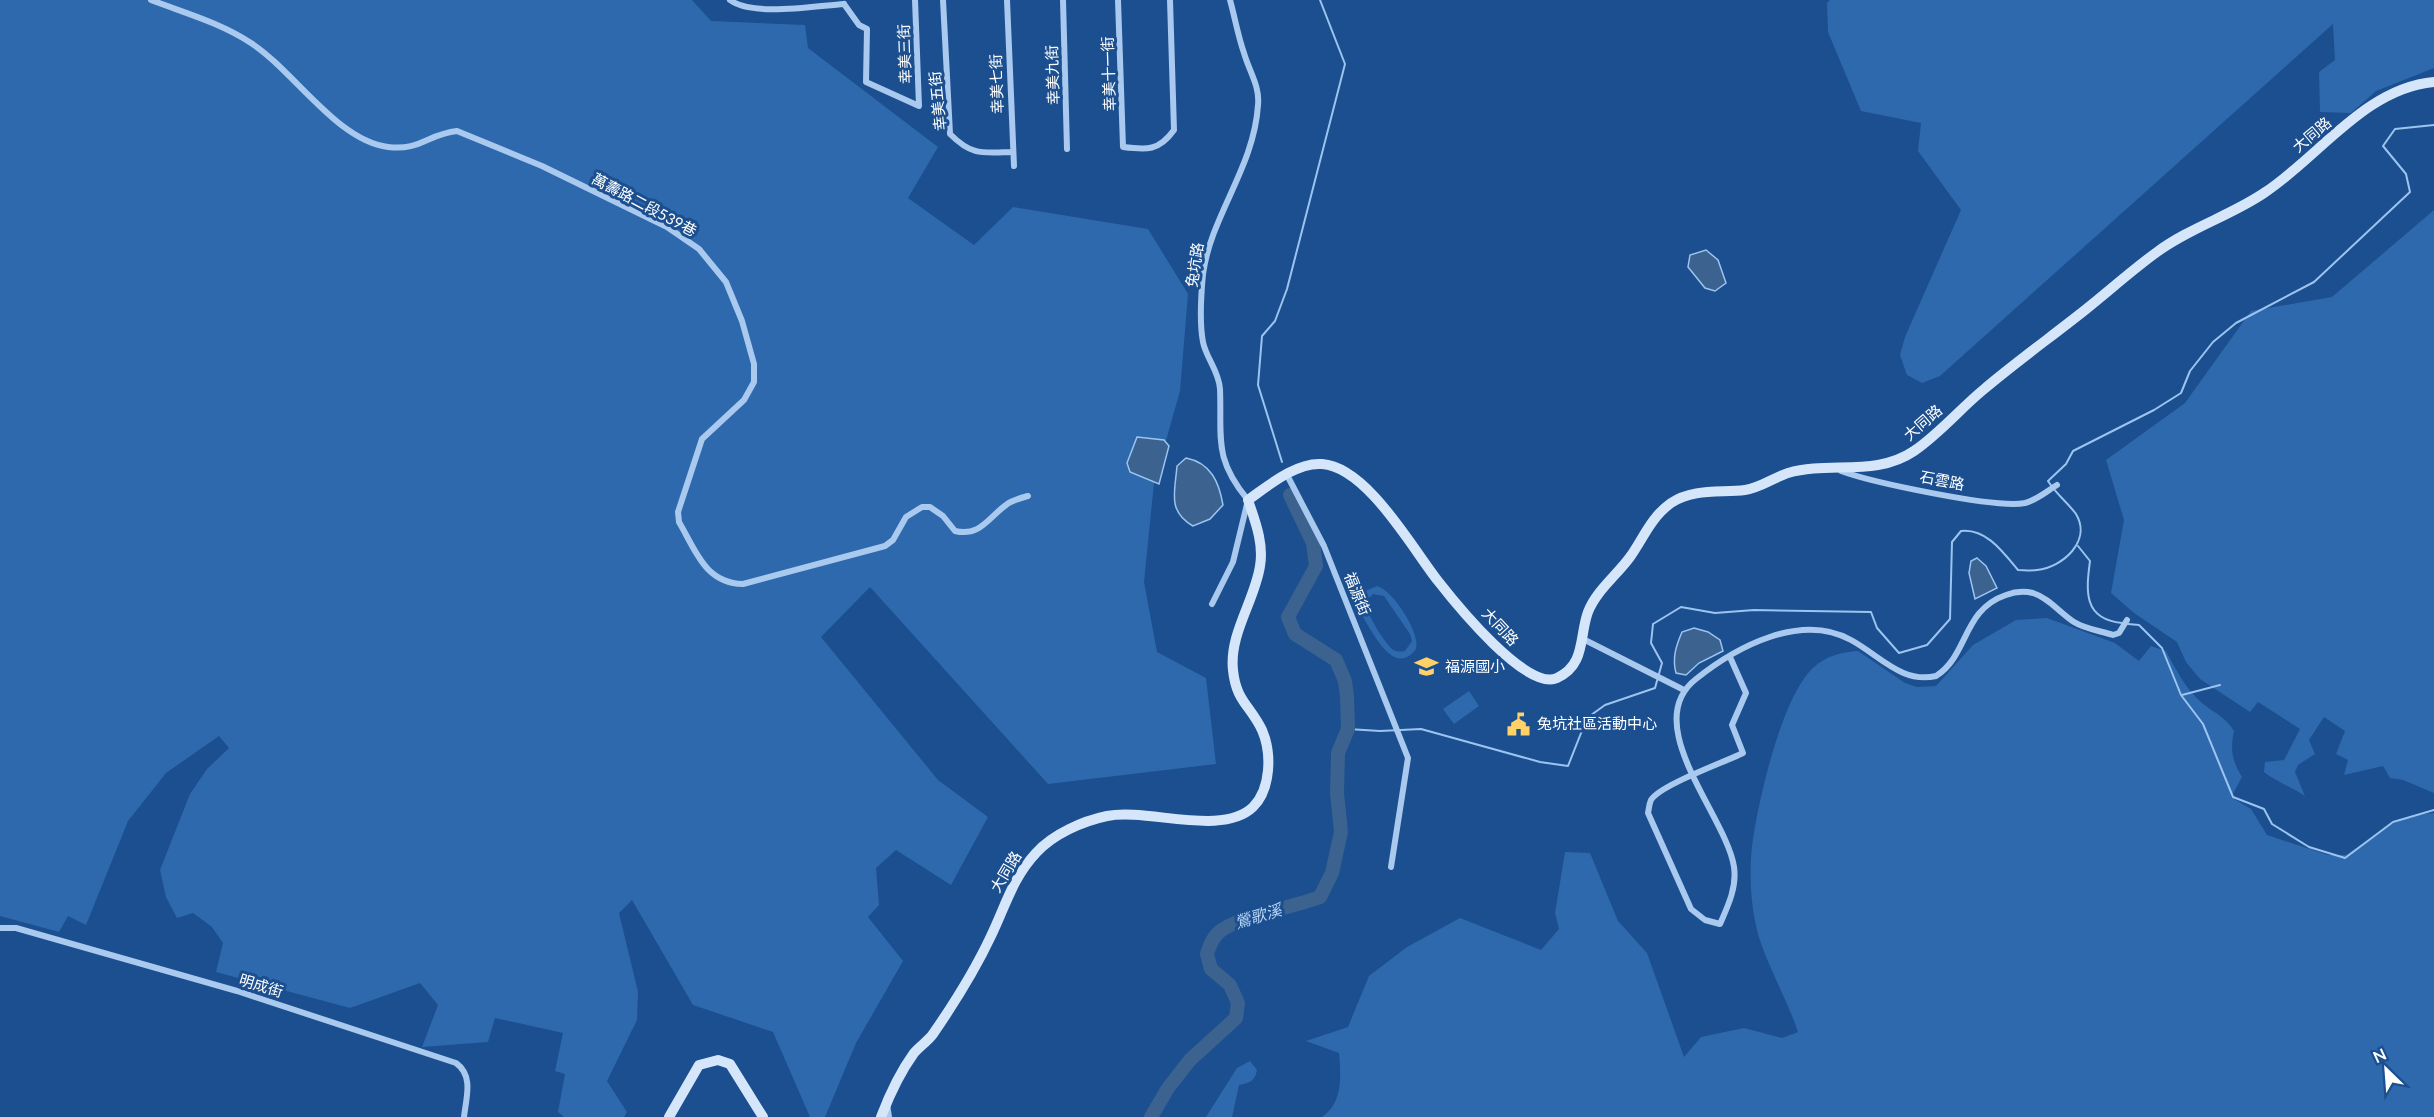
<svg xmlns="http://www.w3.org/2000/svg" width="2434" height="1117" font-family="Lato,'Noto Sans TC',sans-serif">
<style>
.green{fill:#2e69ad;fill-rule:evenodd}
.water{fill:#3c6290;stroke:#9cc4f0;stroke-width:1.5}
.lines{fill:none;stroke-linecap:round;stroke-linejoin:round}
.stream{stroke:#9cc4f0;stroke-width:2}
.river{stroke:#3c6290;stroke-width:14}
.street{stroke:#a9c9ee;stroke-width:6}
.secondary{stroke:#d6e6fa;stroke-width:10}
.labels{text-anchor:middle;stroke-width:6;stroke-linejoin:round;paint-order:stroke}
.street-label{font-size:15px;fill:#fff;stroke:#1b4f8f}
.poi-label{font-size:15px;fill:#fff;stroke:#1b4f8f;text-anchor:start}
.water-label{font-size:16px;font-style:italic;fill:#b5d3f5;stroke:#1b4f8f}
</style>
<rect width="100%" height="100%" fill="#1b4f8f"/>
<g class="green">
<polygon points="0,0 692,0 711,21 805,25 808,48 938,147 908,198 974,245 1013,207 1148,229 1188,294 1180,391 1154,483 1144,582 1157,652 1206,678 1216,764 1048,784 870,587 821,637 938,780 988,817 951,885 896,850 876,868 879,905 868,917 903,961 856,1043 825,1117 810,1117 773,1032 693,1005 632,900 619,913 638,992 637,1020 607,1081 627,1112 624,1117 564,1117 558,1112 565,1074 555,1071 563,1033 495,1018 488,1042 422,1047 438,1005 420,983 350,1008 216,972 223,943 212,927 193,913 177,918 166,897 160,870 190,794 207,769 229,748 219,736 166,773 128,821 86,925 68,916 59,932 0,916"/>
<polygon points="1830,0 2434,0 2434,68 2376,91 2351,113 2320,112 2319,72 2335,60 2333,24 1940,376 1922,383 1907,375 1900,355 1905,337 1961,210 1918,151 1921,123 1861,111 1828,32 1827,3"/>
<path d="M2434,210V793L2403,780L2390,778L2383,766L2344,775L2348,760L2336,754L2345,731L2324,717L2309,740L2315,754L2298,765L2295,772L2305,796C2291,787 2277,782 2264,772L2265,762L2284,760L2300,729L2258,702L2250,712L2200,679L2186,662L2177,642L2134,613L2111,593L2124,520L2106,460L2185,403L2251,311L2332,297Z"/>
<path d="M1377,586C1393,590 1421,634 1416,649C1393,680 1370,627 1359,610L1361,593ZM1373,594L1384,596L1410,634L1412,641L1405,651C1400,652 1396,652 1392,649C1384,642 1365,611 1365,602Z"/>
<path d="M2047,618L2115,643L2139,661L2151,646L2166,651C2176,670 2186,689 2202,703C2214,713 2226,717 2234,731C2230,749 2232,761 2242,777L2231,797L2251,809L2267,835L2328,855H2346L2391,824L2414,815L2434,813V1117H1322C1343,1103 1341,1076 1339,1053L1306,1041L1348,1027L1369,976L1407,947L1460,918L1541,950L1559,929L1555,913L1565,852L1590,853L1618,921L1647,953L1684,1057L1701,1037L1744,1028L1782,1038L1798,1032C1787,998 1761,955 1755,921C1750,895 1749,866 1753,839C1759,798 1782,697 1813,668C1826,656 1840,652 1858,651L1905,683L1917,687L1936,686L1973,645L2016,620Z"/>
<polygon points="1469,691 1479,706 1454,724 1443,709"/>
<path d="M1250,1061L1257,1070C1255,1081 1250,1083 1239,1085L1232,1117H1206L1237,1068Z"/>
</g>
<g class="water">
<polygon points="1706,250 1718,260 1726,283 1715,291 1705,288 1688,267 1690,255"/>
<polygon points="1137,437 1164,440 1169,446 1159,484 1130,472 1127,463"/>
<path d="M1186,458C1211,463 1219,482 1223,505L1210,519L1193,526C1167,511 1175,492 1177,466Z"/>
<polygon points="1977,558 1986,566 1997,588 1975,599 1969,573 1971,561"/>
<path d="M1694,628L1708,632L1720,640L1723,651L1699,663L1686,675L1676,673C1672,658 1676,646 1682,632Z"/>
</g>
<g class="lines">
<g class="stream">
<polyline points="1282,462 1258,385 1262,336 1275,321 1287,289 1345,64 1320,0"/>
<path d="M2078,546L2090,561C2086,591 2083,619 2122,623"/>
<polyline points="2128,624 2139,625 2162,648 2181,695 2203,724 2233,797 2264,809 2272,824 2309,847 2345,858 2393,822 2434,810"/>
<polyline points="2182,695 2220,685"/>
<path d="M1348,729L1380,731L1421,729L1540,762L1568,766L1587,718L1605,705L1655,688L1662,663L1651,643L1653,624L1681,607L1715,613L1754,610L1871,612L1877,628L1899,653L1927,645L1950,619L1952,542L1961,531C1986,528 2003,552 2018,570C2024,570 2031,571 2037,570C2063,567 2092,541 2076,514C2069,504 2056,494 2048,481L2066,464L2073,451L2154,410L2181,393L2190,371L2213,342L2236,323L2314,282L2410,192L2406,174L2383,146L2395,129L2434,125"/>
</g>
<path class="river" d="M1151,1117L1168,1088L1190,1060L1236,1018L1238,1003L1230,985L1211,969L1207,954C1209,947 1212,939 1218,933C1234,917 1295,907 1320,897L1332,873L1341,832L1337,793L1338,753L1348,729L1347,697L1345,681L1336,660L1295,634L1288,617L1316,566L1313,543L1290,495"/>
<g class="street">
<path d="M151,0C185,13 221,23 251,43C294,71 337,141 388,147C420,151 428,134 457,131L542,166L667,227L699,249L726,282L742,321L754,364V382L744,400L702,439L678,512L679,522C696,551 705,583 743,584L885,546L893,540L906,517L922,507H930L943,516L955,531C980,537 988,518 1006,505C1012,500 1021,498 1028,496"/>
<path d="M730,0C752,17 815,6 844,4"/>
<path d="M943,0L950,134C972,156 982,153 1012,152"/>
<polyline points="1007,0 1014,166"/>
<polyline points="1063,0 1067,149"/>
<path d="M1118,0L1123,147C1147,150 1159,151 1174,130L1170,0"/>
<polyline points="844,4 859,25 867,29 866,82 919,106 915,0"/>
<path d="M1841,471C1871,482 1996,509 2025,503C2037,500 2047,491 2057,485"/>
<polyline points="1287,475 1324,546 1408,758 1391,867"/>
<path d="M1212,604L1233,562L1248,500C1213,458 1222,438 1220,389C1219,371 1206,358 1203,342C1199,321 1201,295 1203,274C1211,215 1254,168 1258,105C1260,86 1249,71 1244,53C1238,36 1235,18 1230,0"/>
<polyline points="1583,639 1684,690"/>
<path d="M1730,657L1746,693L1732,725L1743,753C1725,762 1660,785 1651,800C1649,804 1649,809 1648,813L1691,909L1705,920L1720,924C1728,906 1737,887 1734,867C1727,817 1638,724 1696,679C1736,647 1801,612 1851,640C1879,655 1902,684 1936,676C1969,655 1962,610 2006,595C2014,592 2024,591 2033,593C2049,598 2060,613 2074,622C2085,629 2101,631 2113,635L2119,633L2127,620"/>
<path d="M0,928H16L237,991L456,1063C474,1076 466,1098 464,1117"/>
<polyline points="887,1104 889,1117"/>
</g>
<g class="secondary">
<polyline points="669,1117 699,1065 718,1060 730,1064 763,1117"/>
<path d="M881,1117C889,1096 901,1071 914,1053C920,1046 928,1041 933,1034C953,1005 976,968 991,936C1005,907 1013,877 1036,853C1053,834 1083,821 1107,816C1148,808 1222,837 1253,807C1271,789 1272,753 1262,730C1250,705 1236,701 1233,670C1229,634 1255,600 1260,566C1264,543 1255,521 1248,500C1268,486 1296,462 1322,464C1367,467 1412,548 1438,581C1456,604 1527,692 1557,678C1586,665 1579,636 1588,612C1596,591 1617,575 1630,557C1643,539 1651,517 1671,503C1693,488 1721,493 1745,490C1760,488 1773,478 1788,473C1830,461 1876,477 1914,451C1939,434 1960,409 1983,390C2016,362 2051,337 2085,310C2109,291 2132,270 2157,252C2189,228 2230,216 2264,193C2319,157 2365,88 2434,82"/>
</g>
</g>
<defs>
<symbol id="school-bare" viewBox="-9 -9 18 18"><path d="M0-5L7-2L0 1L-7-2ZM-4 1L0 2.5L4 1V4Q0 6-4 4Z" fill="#ffd166" stroke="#1b4f8f" stroke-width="2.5" paint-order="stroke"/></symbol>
<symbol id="civic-bare" viewBox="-9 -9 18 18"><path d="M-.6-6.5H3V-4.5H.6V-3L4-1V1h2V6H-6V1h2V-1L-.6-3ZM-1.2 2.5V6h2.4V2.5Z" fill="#ffd166" stroke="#1b4f8f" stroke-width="2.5" paint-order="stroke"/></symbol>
</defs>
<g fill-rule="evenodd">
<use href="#school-bare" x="1410" y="650" width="33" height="33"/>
<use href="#civic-bare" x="1502" y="708" width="33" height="33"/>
</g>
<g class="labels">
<g class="street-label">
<text transform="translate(905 54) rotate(-92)" y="5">幸美三街</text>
<text transform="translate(1109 74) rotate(-92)" y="5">幸美十一街</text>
<text transform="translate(1053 75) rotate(-92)" y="5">幸美九街</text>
<text transform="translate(997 84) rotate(-92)" y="5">幸美七街</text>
<text transform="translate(938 101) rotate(-96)" y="5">幸美五街</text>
<text transform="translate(2312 135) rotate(-40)" y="5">大同路</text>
<text transform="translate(644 205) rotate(28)" y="5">萬壽路二段539巷</text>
<text transform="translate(1195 265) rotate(-81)" y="5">兔坑路</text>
<text transform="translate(1923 423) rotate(-41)" y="5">大同路</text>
<text transform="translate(1942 481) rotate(11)" y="5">石雲路</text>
<text transform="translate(1357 594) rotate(68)" y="5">福源街</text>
<text transform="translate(1500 627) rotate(47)" y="5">大同路</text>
<text transform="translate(1006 872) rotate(-59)" y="5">大同路</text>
<text transform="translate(261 986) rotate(17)" y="5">明成街</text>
</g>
<g class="poi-label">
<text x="1445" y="672">福源國小</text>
<text x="1537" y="729">兔坑社區活動中心</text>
</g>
<g class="water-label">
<text transform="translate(1258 916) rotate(-17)" y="6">鶯歌溪</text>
</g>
</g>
<g transform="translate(2386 1069) rotate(335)" stroke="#1b4f8f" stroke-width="4.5" paint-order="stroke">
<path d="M0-4.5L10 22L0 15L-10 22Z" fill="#ffffff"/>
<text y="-9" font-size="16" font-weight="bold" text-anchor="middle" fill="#ffffff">N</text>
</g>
</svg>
